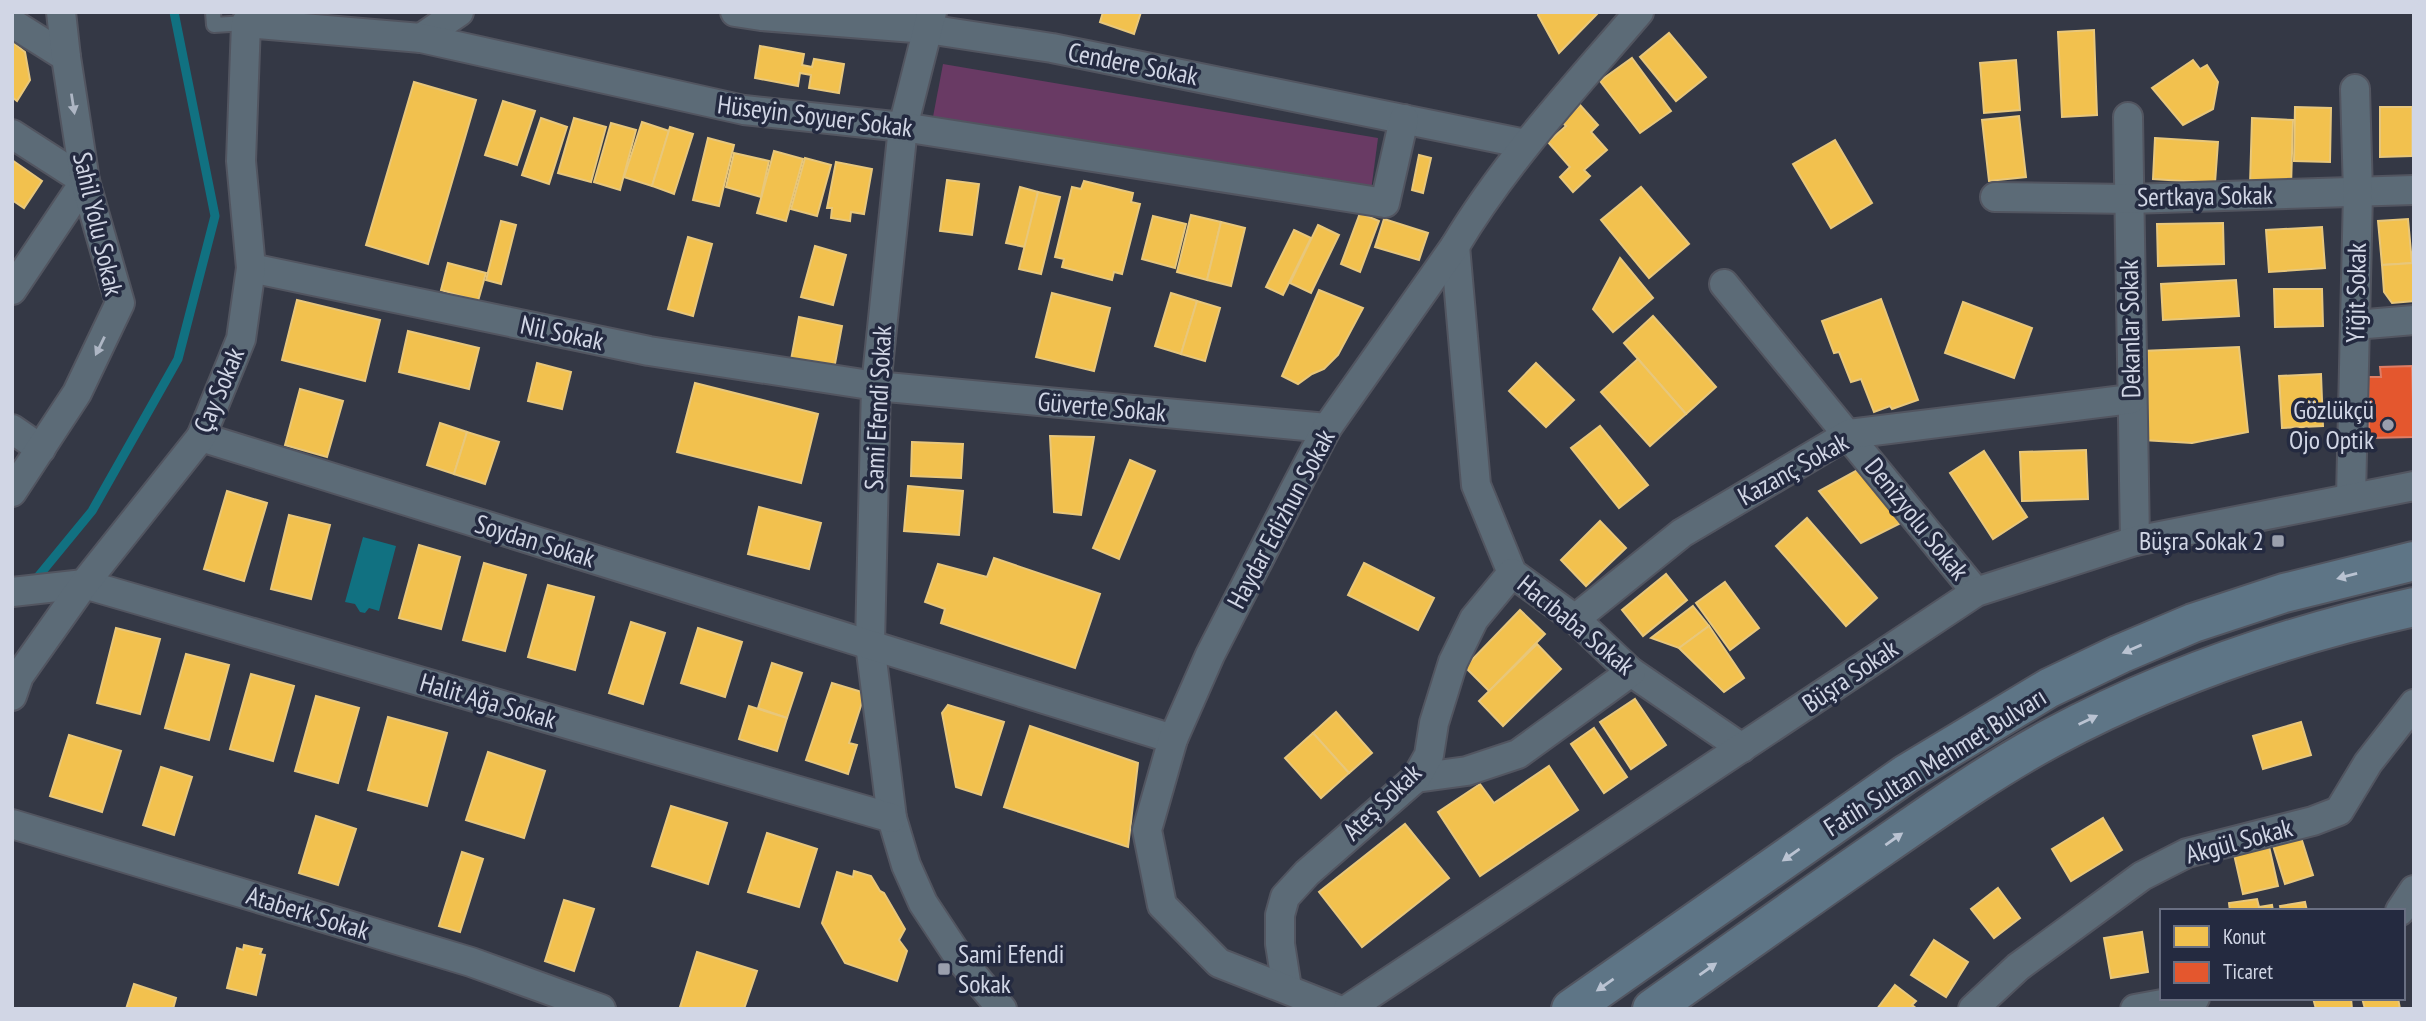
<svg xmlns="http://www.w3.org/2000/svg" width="2426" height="1021" font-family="'PT Sans Narrow',sans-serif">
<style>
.green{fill:#693a64}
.water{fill:#117181}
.homes{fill:#f2c14e;stroke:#e8c77b;stroke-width:2}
.shops{fill:#e4572e;stroke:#de7d65;stroke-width:2}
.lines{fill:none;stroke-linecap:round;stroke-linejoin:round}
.stream{stroke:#117181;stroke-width:9}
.lane-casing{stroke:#525560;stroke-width:18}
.street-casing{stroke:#525560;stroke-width:32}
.primary-casing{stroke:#525560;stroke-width:42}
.lane{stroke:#5c6b77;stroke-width:14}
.street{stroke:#5c6b77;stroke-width:28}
.primary{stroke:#5e7586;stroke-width:38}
.oneway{fill:#aeb6c4}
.oneway2{fill:#bac3d2}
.poi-dot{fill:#9a9fad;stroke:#242a40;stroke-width:2.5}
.labels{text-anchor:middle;stroke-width:7;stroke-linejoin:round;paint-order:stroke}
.street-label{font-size:26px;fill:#d1d6e5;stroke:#242a40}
.poi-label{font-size:26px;fill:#d1d6e5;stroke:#242a40;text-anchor:end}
</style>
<rect width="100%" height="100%" fill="#343845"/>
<polygon class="green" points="943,64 1378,138 1371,191 933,117"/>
<polygon class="water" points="363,537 396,546 379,611 369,608 365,613 360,612 355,604 345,602"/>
<g class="homes">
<polygon points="1103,12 1141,12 1134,34 1100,22"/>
<polygon points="1540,12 1599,12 1559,53 1538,15"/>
<polygon points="2094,30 2097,115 2062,117 2058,32"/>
<polygon points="1669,33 1706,77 1676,101 1640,57"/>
<polygon points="12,42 25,52 30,80 17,101 12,97"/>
<polygon points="760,46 804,54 802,65 812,67 814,59 844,64 839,93 809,88 811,75 800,73 798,86 755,78"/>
<polygon points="1632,58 1671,111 1640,133 1600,81"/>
<polygon points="2016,60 2020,110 1984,113 1980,63"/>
<polygon points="2193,60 2200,69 2207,65 2218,82 2213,109 2183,125 2152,88"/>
<polygon points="414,82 476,100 428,264 366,245"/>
<polygon points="503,101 535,111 517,165 485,155"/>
<polygon points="1580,105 1598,125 1591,132 1607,150 1584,170 1590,176 1573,192 1560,177 1570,167 1548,142 1566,126 1562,122"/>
<polygon points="2295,107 2331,108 2330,162 2294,161"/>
<polygon points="2380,107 2412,107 2412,156 2380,157"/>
<polygon points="2019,116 2026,177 1989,181 1982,120"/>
<polygon points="541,118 567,127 549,184 522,175"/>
<polygon points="574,118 606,127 591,182 558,173"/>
<polygon points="2252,118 2293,120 2291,187 2250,185"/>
<polygon points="642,122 669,131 652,186 624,177"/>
<polygon points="611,123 636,130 620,190 594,182"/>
<polygon points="670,127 693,134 674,194 652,186"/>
<polygon points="708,138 734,145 719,206 693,200"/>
<polygon points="2155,138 2218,142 2215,183 2153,179"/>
<polygon points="1835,140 1872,203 1831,228 1793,164"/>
<polygon points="774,151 803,159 786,221 757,213"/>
<polygon points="734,153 769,161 761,197 726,187"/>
<polygon points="1419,155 1431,158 1423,193 1412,190"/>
<polygon points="805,158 831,165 817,216 791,209"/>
<polygon points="12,160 42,181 24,208 12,200"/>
<polygon points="836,162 872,169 864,214 851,212 850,221 831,218 832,208 827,208"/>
<polygon points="947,180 979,184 972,235 940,231"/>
<polygon points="1084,181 1133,193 1131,202 1140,204 1122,274 1114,272 1112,280 1062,267 1064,259 1055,257 1072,187 1081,189"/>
<polygon points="1020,187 1038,192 1025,247 1006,243"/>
<polygon points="1641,187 1689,244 1649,278 1601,220"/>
<polygon points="1038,192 1060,197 1041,274 1019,269"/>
<polygon points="1360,213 1379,221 1360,272 1341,264"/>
<polygon points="1191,215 1221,222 1207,280 1177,272"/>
<polygon points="1153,216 1186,224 1175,268 1142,259"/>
<polygon points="1384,219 1428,233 1419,260 1375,247"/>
<polygon points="2408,219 2412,263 2382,265 2378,221"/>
<polygon points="501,221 516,225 501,284 486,280"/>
<polygon points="1221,222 1245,228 1231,286 1207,280"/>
<polygon points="2223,223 2224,264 2158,266 2157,224"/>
<polygon points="1318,225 1339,235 1311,293 1290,283"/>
<polygon points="2322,227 2325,268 2269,272 2266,230"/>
<polygon points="1294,230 1311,238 1283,295 1266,287"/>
<polygon points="688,237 712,244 693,316 668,309"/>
<polygon points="815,246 846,255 833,305 801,297"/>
<polygon points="1620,258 1653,298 1613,332 1593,309"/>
<polygon points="448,263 486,273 478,301 441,290"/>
<polygon points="2414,263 2414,301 2392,303 2384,292 2382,265"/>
<polygon points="2236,280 2239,316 2163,320 2161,284"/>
<polygon points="2274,289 2322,289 2323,326 2275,327"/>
<polygon points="1319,290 1363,308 1338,355 1324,369 1312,374 1298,384 1282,376"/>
<polygon points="1052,293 1110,308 1094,371 1036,357"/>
<polygon points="1171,293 1197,301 1181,354 1155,346"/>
<polygon points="1881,299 1918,400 1892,409 1890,406 1874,412 1861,379 1851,382 1839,352 1834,353 1822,321"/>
<polygon points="297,300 380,320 365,381 282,360"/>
<polygon points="1197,301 1220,308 1205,361 1181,354"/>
<polygon points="1963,302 2032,328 2014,378 1945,353"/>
<polygon points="1653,316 1716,387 1686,414 1624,343"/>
<polygon points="799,317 842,326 834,369 791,360"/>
<polygon points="408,331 479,348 469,389 399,372"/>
<polygon points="2239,347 2248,432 2192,443 2143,440 2141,351"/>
<polygon points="1638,359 1686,414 1650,446 1601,392"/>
<polygon points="537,363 571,372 562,409 528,401"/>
<polygon points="1536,363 1574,400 1546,427 1509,391"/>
<polygon points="2321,374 2323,426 2282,428 2279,376"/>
<polygon points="695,383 818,414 801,483 677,452"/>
<polygon points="300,389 343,401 327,457 285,445"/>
<polygon points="440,423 467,432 454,474 427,465"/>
<polygon points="1600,426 1648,485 1619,508 1571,448"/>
<polygon points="467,432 499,442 485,484 454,474"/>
<polygon points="1050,436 1094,437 1081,515 1054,512"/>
<polygon points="912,442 963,444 961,478 911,476"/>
<polygon points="2086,450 2088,499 2022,501 2020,452"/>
<polygon points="1984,451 2027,517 1993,539 1950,473"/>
<polygon points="1130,460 1155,471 1119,559 1093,548"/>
<polygon points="1863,467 1905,521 1861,543 1819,491"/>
<polygon points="908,486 963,491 959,535 904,531"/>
<polygon points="227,491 267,503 244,581 204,569"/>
<polygon points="759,507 821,523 809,569 748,554"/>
<polygon points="289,515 330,525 311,599 271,589"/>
<polygon points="1807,518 1877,598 1846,626 1776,546"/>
<polygon points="1600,521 1626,548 1586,586 1561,560"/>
<polygon points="419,545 460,557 441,629 399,618"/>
<polygon points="994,558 1100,594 1075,668 941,623 945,609 925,602 938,564 987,577"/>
<polygon points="484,563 526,575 505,651 463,640"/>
<polygon points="1364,563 1434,598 1418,630 1348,595"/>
<polygon points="1666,574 1687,600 1643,636 1622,610"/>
<polygon points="1725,582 1759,628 1730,650 1696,603"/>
<polygon points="548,585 594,597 575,670 528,657"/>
<polygon points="1693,606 1709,626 1679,648 1651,638"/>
<polygon points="1520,610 1545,634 1489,691 1465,667"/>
<polygon points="631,622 665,633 643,704 609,693"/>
<polygon points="1709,626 1744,678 1724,692 1679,648"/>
<polygon points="116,628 160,639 140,714 97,703"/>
<polygon points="698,628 742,642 725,697 681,683"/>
<polygon points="1537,644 1561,669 1503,726 1479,701"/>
<polygon points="186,654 229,665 209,740 165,728"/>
<polygon points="772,663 802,673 787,718 758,708"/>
<polygon points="251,674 294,686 273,761 230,749"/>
<polygon points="832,683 865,693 849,743 857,745 848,774 806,760"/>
<polygon points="316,696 359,708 338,783 295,771"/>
<polygon points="1635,699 1666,745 1631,769 1600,722"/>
<polygon points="948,705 1004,722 981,795 956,787 942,713"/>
<polygon points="749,706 787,718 777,751 739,739"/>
<polygon points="1336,712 1372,753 1349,773 1313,733"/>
<polygon points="388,717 447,733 427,806 368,790"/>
<polygon points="2301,722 2311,755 2263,769 2253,736"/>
<polygon points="1030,726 1138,763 1128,847 1004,807"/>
<polygon points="1594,728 1627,777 1604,793 1571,744"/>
<polygon points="1313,733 1349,773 1321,798 1285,758"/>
<polygon points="69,735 121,751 102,812 50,796"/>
<polygon points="488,752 545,771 524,838 466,820"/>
<polygon points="1549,766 1578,810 1480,876 1438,812 1480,784 1494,803"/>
<polygon points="161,767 192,777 174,835 143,825"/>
<polygon points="671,806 727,823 708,884 652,866"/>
<polygon points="316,816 356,829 338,885 299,873"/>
<polygon points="2103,818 2122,850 2071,881 2052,849"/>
<polygon points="1405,824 1449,878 1362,947 1319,892"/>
<polygon points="2299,831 2313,875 2285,884 2271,839"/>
<polygon points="767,833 817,849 799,907 748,892"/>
<polygon points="2268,842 2278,886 2243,894 2233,850"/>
<polygon points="462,852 483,859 460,932 439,926"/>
<polygon points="854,871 871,876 880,891 884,893 905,929 899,940 907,951 897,981 845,963 822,923 837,872 853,877"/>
<polygon points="1998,888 2020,918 1994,938 1971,909"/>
<polygon points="2257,899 2259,907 2272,905 2273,911 2230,911 2229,903"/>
<polygon points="564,900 594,909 574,971 545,961"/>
<polygon points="2305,902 2307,911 2281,911 2280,906"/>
<polygon points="2142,932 2148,972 2111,978 2104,938"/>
<polygon points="1934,940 1968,962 1946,997 1911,975"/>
<polygon points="244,945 262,949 260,954 265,955 256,995 227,988 237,948 243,950"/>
<polygon points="697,952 757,971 744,1009 686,1009 680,1007"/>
<polygon points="134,984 176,998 173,1009 126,1009"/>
<polygon points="1895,985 1916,1001 1912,1005 1917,1009 1877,1009"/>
<polygon points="2313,998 2351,998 2352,1009 2316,1009"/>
<polygon points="2362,998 2398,998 2400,1009 2365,1009"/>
</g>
<polygon class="shops" points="2412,366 2414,437 2369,438 2368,377 2381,377 2380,367"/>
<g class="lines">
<polyline class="stream" points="32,584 92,511 178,359 215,216 174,12"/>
<defs>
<polyline id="lane" points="213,12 214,25 246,23"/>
<g id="street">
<polyline points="735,12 761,16 927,29 1052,48 1526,144"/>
<polyline points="932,12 903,127 876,386 870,644 892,818 906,865 923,903 960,959 1002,1009"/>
<polyline points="12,23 66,57"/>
<polyline points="421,38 459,12"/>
<polyline points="2128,117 2135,541"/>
<polyline points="12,134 85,181 12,290"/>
<polyline points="1995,197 2129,199 2414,190"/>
<polyline points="1455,246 1476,485 1512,573 1575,619 1631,672 1742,748"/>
<polyline points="251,268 649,351 876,386 1327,428"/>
<polyline points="1724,284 1976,592"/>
<polyline points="2355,325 2414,320"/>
<polyline points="12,429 41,449"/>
<polyline points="201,437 1173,739"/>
<polyline points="12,492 77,393 120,303 85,181 66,57 61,12"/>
<polyline points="2351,497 2358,193 2355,89"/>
<polyline points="12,592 84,584 892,818"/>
<polyline points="1575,619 1682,533 1849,434 2131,399"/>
<polyline points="12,696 19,676 84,584 201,437 241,339 251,268 241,161 246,23 421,38 744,110 903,127 1385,203 1404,119"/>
<polyline points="1416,778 1467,771 1518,754 1631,672"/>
<polyline points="12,824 471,962 601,1009"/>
<polyline points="2400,911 2414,890"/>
<polyline points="1287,988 1280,944 1280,915 1285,897 1307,873 1416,778 1429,755 1434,723 1453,662 1474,619 1512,573"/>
<path d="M1336,1009L1219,963L1162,905L1147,830L1173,739L1210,655L1294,491L1327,428L1455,246C1506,161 1574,88 1639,12"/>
<polyline points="1348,1009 1976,592 2135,541 2414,486"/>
<polyline points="1973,1009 2018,967 2142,876 2187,853 2313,821 2339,811 2368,763 2414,704"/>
<polyline points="2135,1009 2195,998"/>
</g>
<g id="primary">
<polyline points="1571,1009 1906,774 2049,688 2120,654 2193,623 2284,593 2414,561"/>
<path d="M1652,1009C1729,955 1805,900 1882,847C1937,809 1992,770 2051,738C2165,677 2288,635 2414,607"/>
</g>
</defs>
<use href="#lane" class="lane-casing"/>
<use href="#street" class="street-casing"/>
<use href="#primary" class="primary-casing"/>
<use href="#lane" class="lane"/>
<use href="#street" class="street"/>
<use href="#primary" class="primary"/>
</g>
<defs><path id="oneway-solid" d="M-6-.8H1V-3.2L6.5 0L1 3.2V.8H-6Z" transform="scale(1.75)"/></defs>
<g class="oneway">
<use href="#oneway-solid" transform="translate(73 104) rotate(81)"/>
<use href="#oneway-solid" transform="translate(100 346) rotate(116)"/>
</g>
<g class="oneway2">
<use href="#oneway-solid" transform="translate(2347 576) rotate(165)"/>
<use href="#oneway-solid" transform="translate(2132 649) rotate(157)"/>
<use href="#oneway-solid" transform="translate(2088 720) rotate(-26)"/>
<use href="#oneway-solid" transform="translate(1894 839) rotate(-35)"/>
<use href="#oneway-solid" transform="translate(1791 855) rotate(145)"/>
<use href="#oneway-solid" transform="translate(1708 969) rotate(-35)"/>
<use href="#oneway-solid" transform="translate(1605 985) rotate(145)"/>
</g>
<g class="poi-dot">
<circle cx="2388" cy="425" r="7"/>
<rect x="2271" y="534" width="14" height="14" rx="3.5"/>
<rect x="937" y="962" width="14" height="14" rx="3.5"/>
</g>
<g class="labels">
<g class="street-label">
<text transform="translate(1133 64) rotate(11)" y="9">Cendere Sokak</text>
<text transform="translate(815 116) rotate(7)" y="9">Hüseyin Soyuer Sokak</text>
<text transform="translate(2205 196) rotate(-1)" y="9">Sertkaya Sokak</text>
<text transform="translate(98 224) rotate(77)" y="9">Sahil Yolu Sokak</text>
<text transform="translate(2356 293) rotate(-89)" y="9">Yiğit Sokak</text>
<text transform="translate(2130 329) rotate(-91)" y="9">Dekanlar Sokak</text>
<text transform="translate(562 333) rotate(12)" y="9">Nil Sokak</text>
<text transform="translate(219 390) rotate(-67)" y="9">Çay Sokak</text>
<text transform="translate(1102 407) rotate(5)" y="9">Güverte Sokak</text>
<text transform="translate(878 408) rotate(-87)" y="9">Sami Efendi Sokak</text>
<text transform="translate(1793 469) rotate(-29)" y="9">Kazanç Sokak</text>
<text transform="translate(1281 519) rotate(-62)" y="9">Haydar Edizhun Sokak</text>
<text transform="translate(1917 519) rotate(51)" y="9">Denizyolu Sokak</text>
<text transform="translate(535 541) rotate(17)" y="9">Soydan Sokak</text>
<text transform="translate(1576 625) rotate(39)" y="9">Hacıbaba Sokak</text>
<text transform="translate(1850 676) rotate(-34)" y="9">Büşra Sokak</text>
<text transform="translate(488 701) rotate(16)" y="9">Halit Ağa Sokak</text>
<text transform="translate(1935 762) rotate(-32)" y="9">Fatih Sultan Mehmet Bulvarı</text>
<text transform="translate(1382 802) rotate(-44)" y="9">Ateş Sokak</text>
<text transform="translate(2239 841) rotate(-15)" y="9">Akgül Sokak</text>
<text transform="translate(308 913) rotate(17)" y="9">Ataberk Sokak</text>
</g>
<g class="poi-label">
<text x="2374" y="419">Gözlükçü<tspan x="2374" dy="30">Ojo Optik</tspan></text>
<text x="2264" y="550">Büşra Sokak 2</text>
<text x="958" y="963" text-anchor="start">Sami Efendi<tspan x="958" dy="30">Sokak</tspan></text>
</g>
</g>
<rect width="2426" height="1021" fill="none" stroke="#d1d6e5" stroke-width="28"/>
<rect x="2160" y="909" width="245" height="91" fill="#242a40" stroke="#696f82" stroke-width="2"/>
<rect x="2174" y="926" width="35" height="21" fill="#f2c14e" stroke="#696f82" stroke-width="2"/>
<text x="2223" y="944" font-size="21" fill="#d1d6e5">Konut</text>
<rect x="2174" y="962" width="35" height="21" fill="#e4572e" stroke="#696f82" stroke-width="2"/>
<text x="2223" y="979" font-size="21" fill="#d1d6e5">Ticaret</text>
</svg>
